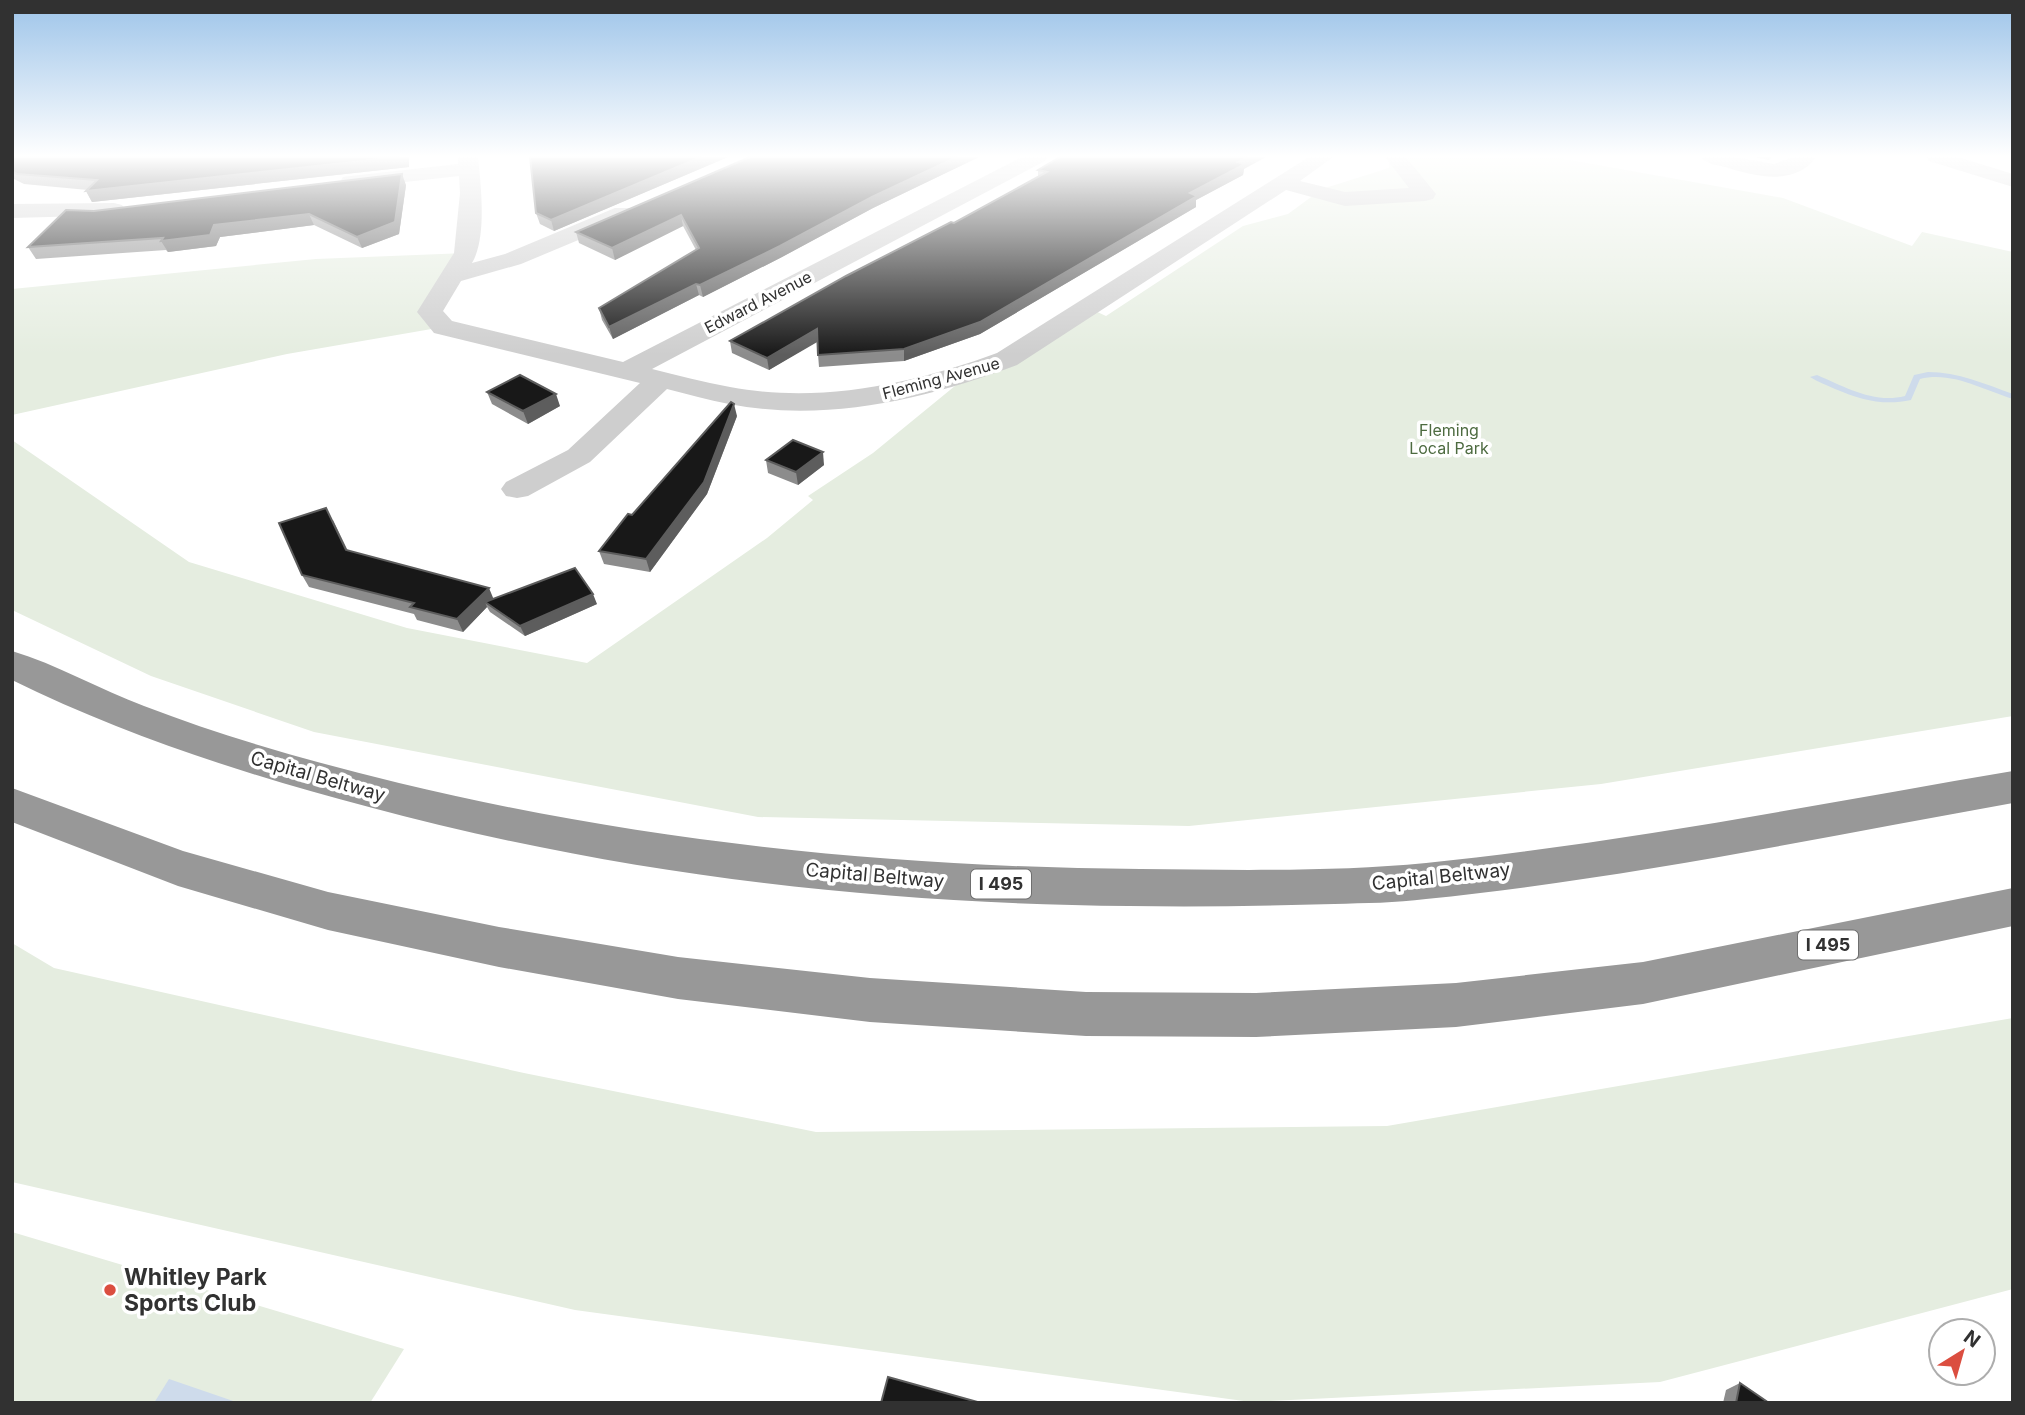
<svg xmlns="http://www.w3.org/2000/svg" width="2025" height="1415" font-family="Inter,sans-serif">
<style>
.green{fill:#e5ede0}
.water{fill:#cedbeb}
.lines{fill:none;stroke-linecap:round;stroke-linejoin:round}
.stream{fill:#cedbeb;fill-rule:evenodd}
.minor{fill:#cecece;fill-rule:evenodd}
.highway{fill:#989898;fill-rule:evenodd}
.wall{fill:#8c8c8c}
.shaded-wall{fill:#5d5d5d}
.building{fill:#181818;stroke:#5d5d5d;stroke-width:2}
.poi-dot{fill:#db4e40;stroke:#fff;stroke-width:2.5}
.labels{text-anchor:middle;stroke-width:7;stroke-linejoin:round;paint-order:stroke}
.far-street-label{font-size:16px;fill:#313131;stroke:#fff}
.far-park-label{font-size:16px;fill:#4d6b40;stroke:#fff}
.shield{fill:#fff;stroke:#6f6f6f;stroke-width:2}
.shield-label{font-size:18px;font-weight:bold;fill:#313131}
.street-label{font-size:19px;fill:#313131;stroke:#fff}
.near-poi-label{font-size:23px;font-weight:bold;fill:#313131;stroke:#fff;text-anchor:start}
</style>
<rect width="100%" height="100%" fill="#fff"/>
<g class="green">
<polygon points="1390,157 1553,157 1783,198 1912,246 1922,232 2013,252 2013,716 1601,784 1189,826 758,817 314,732 151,676 12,610 12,440 189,562 407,628 587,663 767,538 813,500 808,496 873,453 972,372 996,373 1093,310 1106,316 1243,226 1288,214 1322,189 1389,168"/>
<polygon points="466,253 430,311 443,327 287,354 12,415 12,289 316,259"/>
<polygon points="12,943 54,968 524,1073 816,1132 1387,1126 2013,1018 2013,1289 1660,1382 1251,1402 575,1310 12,1182"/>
<polygon points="12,1232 404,1349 370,1403 12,1403"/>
</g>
<polygon class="water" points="169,1379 239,1403 154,1403"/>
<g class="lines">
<path class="stream" d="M1928,372C1958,372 1985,384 2013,394V399C1983,390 1952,371 1920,379L1911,400C1884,406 1861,400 1835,389C1827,385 1818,382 1810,377L1817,375C1845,387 1874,404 1905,396L1914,375Z"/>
<g class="minor">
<path d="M458,157H478C481,186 487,238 472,263L505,254L615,208H631L634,213L631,218L521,264L461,281L443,311L452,321L623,362L1022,157H1048L1045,161L652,369C677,375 703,382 730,387C820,404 913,384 997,353L1309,157H1333L1300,181L1345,192L1409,188L1385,157H1406L1436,194L1433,199L1425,201L1345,206L1286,190L1017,365C927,399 826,423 729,404C708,400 688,394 667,389L590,462L528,496L517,498L506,496L501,489L506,482L568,450L640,383L434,333L417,312L454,253L460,193L459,176L351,188L343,187L340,182L343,177L351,176L458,164Z"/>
<path d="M1701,157H1735L1774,164L1793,157H1816C1795,187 1754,176 1725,167C1717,165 1706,164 1701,157Z"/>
<polygon points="1926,157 1958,157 2013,174 2013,187 1929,161"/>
<polygon points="114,203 122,205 125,210 122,215 12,218 12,204"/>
</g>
<g class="highway">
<path d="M12,651C56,664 101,690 144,706C227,738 313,762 399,783C643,842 890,867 1140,869C1232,870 1334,872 1426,863C1623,843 1818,804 2013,771V803C1818,838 1623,879 1426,899C1396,903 1365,903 1334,904C1266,906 1197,907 1129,906C872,904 618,874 369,807C247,775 126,736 12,680Z"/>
<polygon points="12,788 183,851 328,892 499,927 678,957 870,978 1086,992 1256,993 1456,983 1643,962 2013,888 2013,926 1643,1004 1456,1027 1256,1037 1086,1036 870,1022 678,999 499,967 328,930 178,886 12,822"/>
</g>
</g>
<g class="wall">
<polygon points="12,157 409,157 409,167 92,202 86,191 88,190 24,184 12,178"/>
<polygon points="530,157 728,157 554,231 540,224 536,213"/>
<polygon points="750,157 979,157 873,208 782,257 703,297 699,295 613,339 602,320 599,308 696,250 683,226 615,260 579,243 576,232"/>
<polygon points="1753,157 1772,157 1769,160"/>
<polygon points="1244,169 1243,175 1196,200 1196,207 980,334 904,361 819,367 817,341 769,370 732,353 730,341 954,223 1038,177 1038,170"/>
<polygon points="406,185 399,234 362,248 314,225 220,237 216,246 168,252 166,250 36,259 28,247 94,211"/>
<polygon points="487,392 560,406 528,424 492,404"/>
<polygon points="737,416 707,494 650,572 604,564 599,551 632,515"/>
<polygon points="766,460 824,465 798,485 768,473"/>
<polygon points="333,520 348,551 494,599 597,604 525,636 490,612 487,607 463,632 417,620 414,614 309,587 302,575"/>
<polygon points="1740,1383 1769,1403 1723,1403 1726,1390"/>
</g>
<g class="shaded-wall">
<polygon points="399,157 409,157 409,167 92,202 86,191"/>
<polygon points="701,157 728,157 554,231 551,220"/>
<polygon points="957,157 979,157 873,208 782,257 703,297 700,285 872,197"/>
<polygon points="1248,157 1266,157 1244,169 1243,175 1196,200 1196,207 980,334 904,361 904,349 1190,193"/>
<polygon points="402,174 406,185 399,234 362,248 357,237"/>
<polygon points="309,214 314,225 220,237 216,246 168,252 161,241 214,225"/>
<polygon points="681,215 683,226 615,260 612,248"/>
<polygon points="696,284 699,295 613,339 609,327"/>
<polygon points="817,329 819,341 769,370 767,358"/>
<polygon points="556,394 560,406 528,424 523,411"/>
<polygon points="734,404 737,416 707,494 650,572 646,559"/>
<polygon points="823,452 824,465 798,485 796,472"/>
<polygon points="489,588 494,600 485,602 487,607 463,632 457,619"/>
<polygon points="593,594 597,604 525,636 520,626"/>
</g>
<g class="building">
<polygon points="12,157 399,157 86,191 97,180 17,174 12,171"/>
<polygon points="530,157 701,157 551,220 536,213"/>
<polygon points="750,157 957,157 872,197 780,246 700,285 696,284 609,327 599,308 699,248 681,215 612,248 576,232"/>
<polygon points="1060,157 1248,157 1238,162 1245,164 1190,193 1197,196 980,322 904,349 818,355 817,329 767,358 730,341 846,276 951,222 954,223 1047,172 1038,170"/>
<polygon points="402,174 395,222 357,237 309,214 214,225 210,235 161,241 163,238 28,247 66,210 94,211"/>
<polygon points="520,375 556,394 523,411 487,392"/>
<polygon points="731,402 734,404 704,482 646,559 599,551 628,514 632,515"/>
<polygon points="793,440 823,452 796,472 766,460"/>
<polygon points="326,508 346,550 489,588 457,619 410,607 414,603 302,575 279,523"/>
<polygon points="575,568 593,594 520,626 485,602"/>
<polygon points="888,1377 981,1403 881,1403"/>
<polygon points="1740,1383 1769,1403 1736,1403"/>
</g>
<linearGradient id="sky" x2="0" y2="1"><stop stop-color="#9dc4e9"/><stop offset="0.44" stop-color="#fff"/><stop offset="1" stop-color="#fff" stop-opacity="0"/></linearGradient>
<rect width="2025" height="355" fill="url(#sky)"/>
<circle class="poi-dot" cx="110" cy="1290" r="7"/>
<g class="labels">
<g class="far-street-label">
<text transform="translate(758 302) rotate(-27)" y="6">Edward Avenue</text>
<text transform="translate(941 378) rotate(-15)" y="6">Fleming Avenue</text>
</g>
<g class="far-park-label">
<text x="1449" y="436">Fleming<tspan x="1449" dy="18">Local Park</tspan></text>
</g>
<g class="shield">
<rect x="971" y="869.5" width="60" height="29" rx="5"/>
<rect x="1798" y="930.5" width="60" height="29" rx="5"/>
</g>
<g class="shield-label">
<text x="1001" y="890">I 495</text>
<text x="1828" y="951">I 495</text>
</g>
<g class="street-label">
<text transform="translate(318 776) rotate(16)" y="7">Capital Beltway</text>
<text transform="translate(875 875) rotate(5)" y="7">Capital Beltway</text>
<text transform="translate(1441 876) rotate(-6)" y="7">Capital Beltway</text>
</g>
<g class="near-poi-label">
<text x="124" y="1285">Whitley Park<tspan x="124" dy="26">Sports Club</tspan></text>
</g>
</g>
<rect width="2025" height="1415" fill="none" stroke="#313131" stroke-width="28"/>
<g transform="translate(1962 1352) rotate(37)"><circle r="33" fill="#ffffff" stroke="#adadad" stroke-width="2"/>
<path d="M0-5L12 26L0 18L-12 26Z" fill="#db4e40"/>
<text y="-10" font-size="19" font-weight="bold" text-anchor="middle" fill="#313131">N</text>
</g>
</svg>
